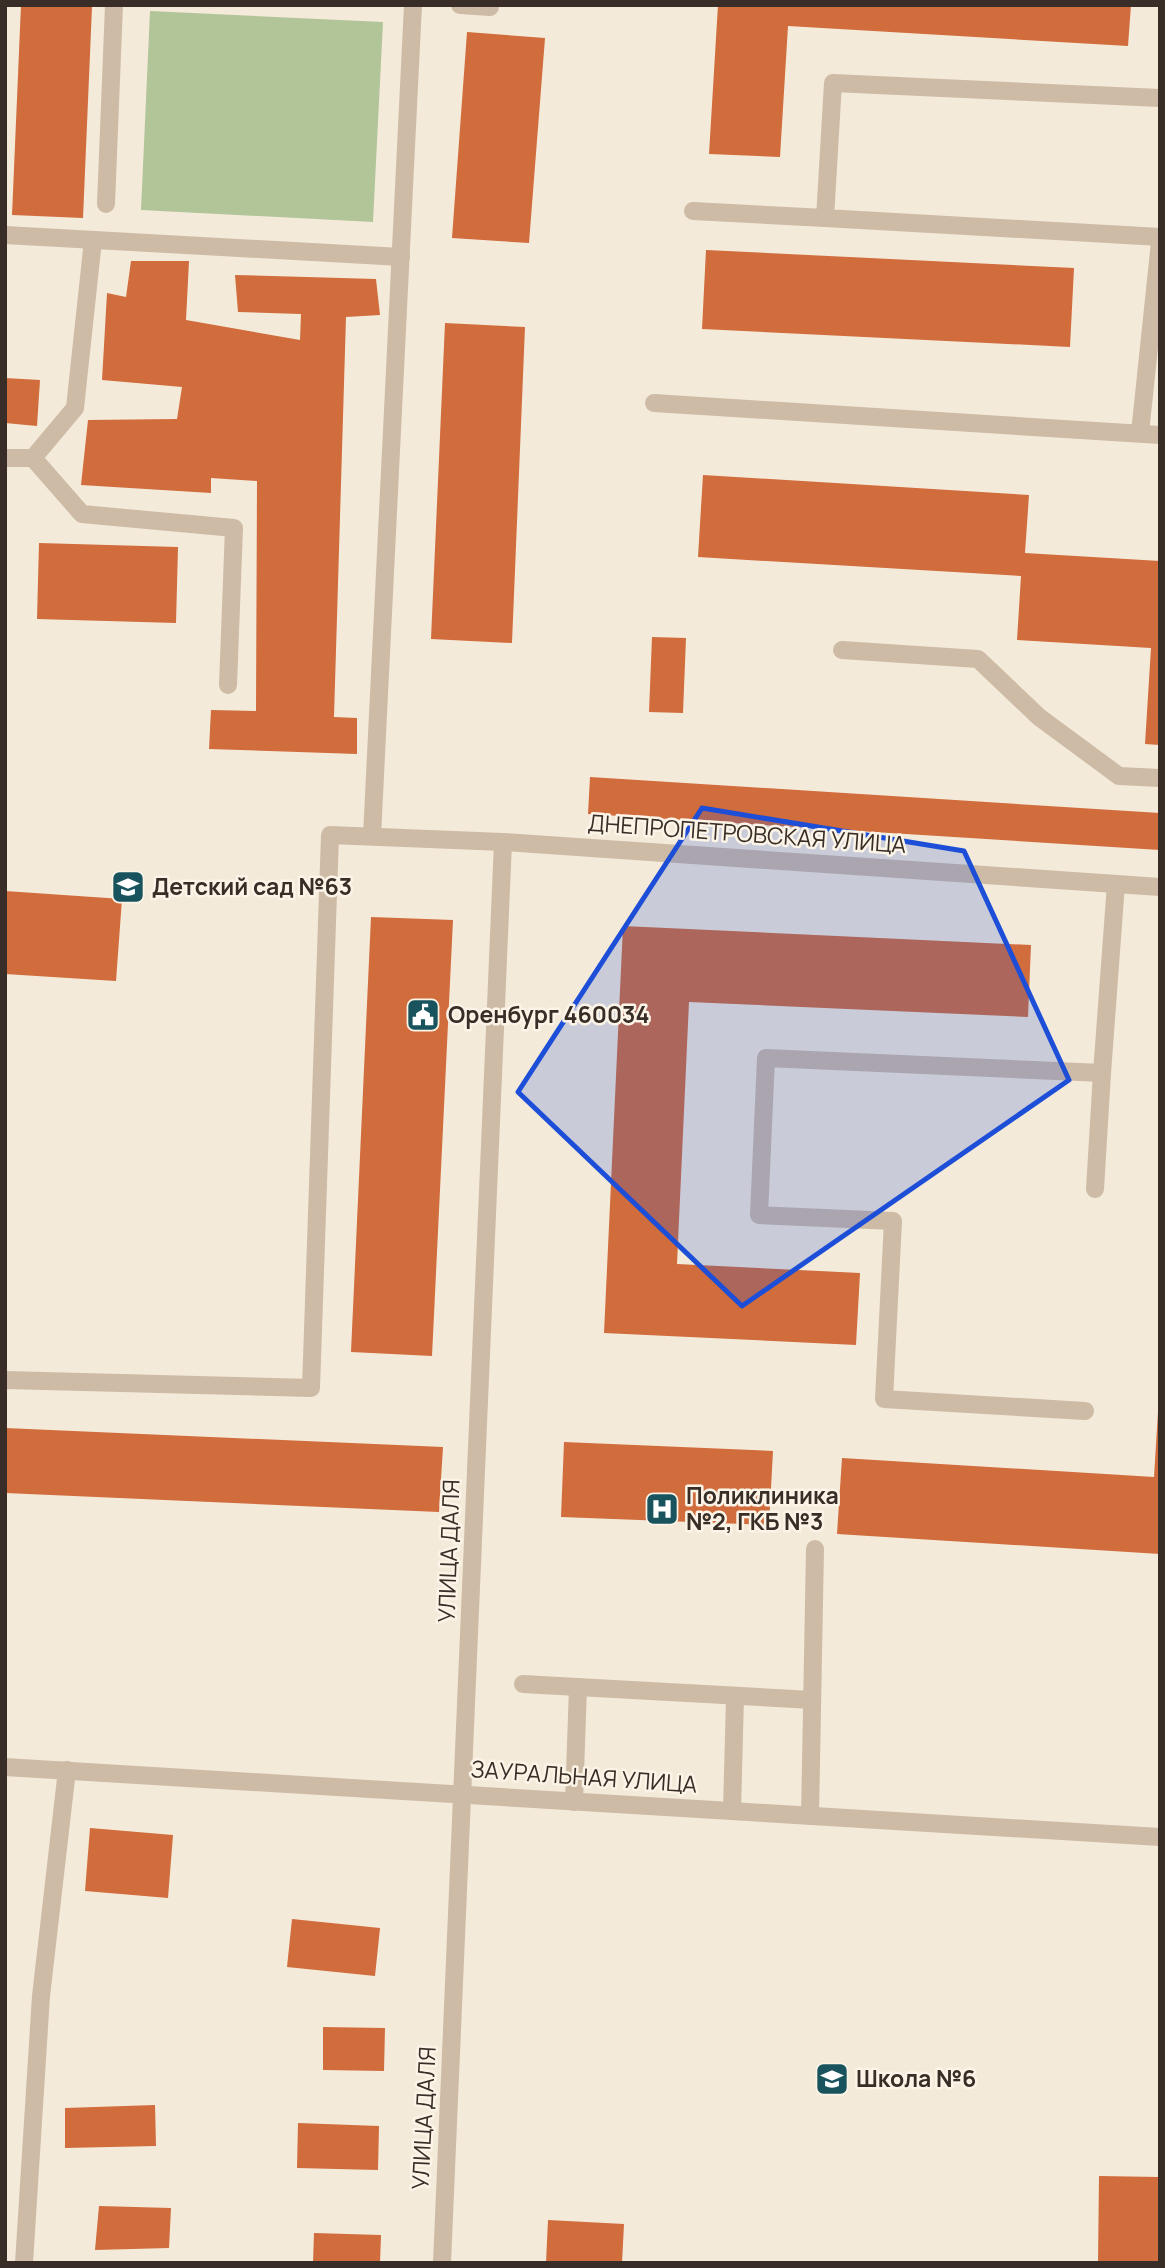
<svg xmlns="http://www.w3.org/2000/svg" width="1165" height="2268" font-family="Manrope,sans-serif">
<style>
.green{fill:#b2c599}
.building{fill:#d16c3c}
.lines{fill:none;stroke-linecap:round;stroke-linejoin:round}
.minor{stroke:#cdbba5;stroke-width:18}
.marked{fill:#1d4ed8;fill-opacity:0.2;stroke:#1d4ed8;stroke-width:5;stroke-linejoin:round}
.labels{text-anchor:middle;stroke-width:5;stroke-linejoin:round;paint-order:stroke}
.street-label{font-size:23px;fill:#382e27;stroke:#fbf4e7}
.poi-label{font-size:23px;font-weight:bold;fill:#382e27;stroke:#fbf4e7;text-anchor:start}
</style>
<rect width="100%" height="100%" fill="#f4eada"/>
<polygon class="green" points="150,11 383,22 373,222 141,210"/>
<g class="building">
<polygon points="21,5 92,7 83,218 12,215"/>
<polygon points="718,5 1131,5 1128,46 788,26 780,157 709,154"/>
<polygon points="467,32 545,38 529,243 452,238"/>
<polygon points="706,250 1074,268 1070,347 702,329"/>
<polygon points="131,261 189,261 186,320 300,340 301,314 238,312 235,275 376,279 380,315 346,317 334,717 357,718 357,754 209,749 211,710 256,711 257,481 211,478 211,493 81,485 88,420 177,419 182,387 102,380 107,293 126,297"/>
<polygon points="445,323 525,327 512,643 431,639"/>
<polygon points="5,378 40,380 37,426 5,423"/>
<polygon points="703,475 1029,495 1025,553 1160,561 1160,745 1145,744 1151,648 1017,640 1021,576 698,557"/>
<polygon points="39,543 178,547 176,623 37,619"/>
<polygon points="652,637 686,638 683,713 649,712"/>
<polygon points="590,777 1160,813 1160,850 588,814"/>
<polygon points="5,891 122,899 116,981 5,974"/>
<polygon points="371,917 453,920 432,1356 351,1352"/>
<polygon points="623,926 1031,945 1028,1017 689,1002 677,1264 860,1273 856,1345 604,1333"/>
<polygon points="1158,1412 1160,1412 1160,1554 837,1534 842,1458 1154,1477"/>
<polygon points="5,1428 443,1447 439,1512 5,1493"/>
<polygon points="564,1442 773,1451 769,1525 561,1517"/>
<polygon points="90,1828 173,1835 168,1898 85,1891"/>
<polygon points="292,1919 380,1928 375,1976 287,1967"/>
<polygon points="323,2027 385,2028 384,2071 323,2070"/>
<polygon points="155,2105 156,2146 65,2148 65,2108"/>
<polygon points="298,2123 379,2126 378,2170 297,2168"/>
<polygon points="1099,2176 1160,2177 1160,2263 1098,2263"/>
<polygon points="99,2206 171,2208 169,2248 95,2250"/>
<polygon points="548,2220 624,2224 622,2263 546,2263"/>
<polygon points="314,2233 381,2235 380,2263 313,2263"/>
</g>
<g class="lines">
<g class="minor">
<polyline points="460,5 490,7"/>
<polyline points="1160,98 833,83 825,218 1160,237"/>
<polyline points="106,204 114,5"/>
<polyline points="693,211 825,218"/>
<polyline points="5,235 401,257"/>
<polyline points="654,403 1160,435"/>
<polyline points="1140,433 1160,242"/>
<polyline points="5,458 33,458 82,514 234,528 228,685"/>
<polyline points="33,458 75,408 93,240"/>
<polyline points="842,650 978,659 1039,717 1119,776 1160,778"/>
<polyline points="372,836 413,5"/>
<polyline points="1095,1189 1102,1073"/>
<polyline points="5,1380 311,1388 330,835 503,842 1160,887"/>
<polyline points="1085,1411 884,1399 893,1221 759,1215 766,1058 1102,1073 1116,884"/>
<polyline points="523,1684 812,1700"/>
<polyline points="5,1767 1160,1837"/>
<polyline points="574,1802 578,1687"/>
<polyline points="732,1811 735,1697"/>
<polyline points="810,1816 815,1549"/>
<polyline points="24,2263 41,1996 67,1770"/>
<polyline points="442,2263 503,842"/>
</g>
</g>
<path class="marked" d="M702,808L964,851L1069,1080L742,1306L518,1092Z"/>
<defs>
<symbol id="school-square" viewBox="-11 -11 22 22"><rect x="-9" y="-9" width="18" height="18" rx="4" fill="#19545e" stroke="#fbf4e7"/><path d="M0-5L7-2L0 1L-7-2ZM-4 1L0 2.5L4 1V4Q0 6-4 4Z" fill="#fff"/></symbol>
<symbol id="civic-square" viewBox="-11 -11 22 22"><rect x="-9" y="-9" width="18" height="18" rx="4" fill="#19545e" stroke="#fbf4e7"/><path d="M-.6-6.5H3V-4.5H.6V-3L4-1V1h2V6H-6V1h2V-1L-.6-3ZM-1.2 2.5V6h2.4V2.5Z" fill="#fff"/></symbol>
<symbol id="hospital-square" viewBox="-11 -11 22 22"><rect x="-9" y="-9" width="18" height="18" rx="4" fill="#19545e" stroke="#fbf4e7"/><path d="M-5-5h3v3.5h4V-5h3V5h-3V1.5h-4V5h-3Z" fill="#fff"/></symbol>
</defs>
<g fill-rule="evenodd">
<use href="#school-square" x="109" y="868" width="38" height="38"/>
<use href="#civic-square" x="404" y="996" width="38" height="38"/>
<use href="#hospital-square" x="643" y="1490" width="38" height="38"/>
<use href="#school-square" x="813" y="2060" width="38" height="38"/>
</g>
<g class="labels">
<g class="street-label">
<text transform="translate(747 834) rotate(4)" y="8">ДНЕПРОПЕТРОВСКАЯ УЛИЦА</text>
<text transform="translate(449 1551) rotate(-88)" y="8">УЛИЦА ДАЛЯ</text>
<text transform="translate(584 1777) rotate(4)" y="8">ЗАУРАЛЬНАЯ УЛИЦА</text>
<text transform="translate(424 2118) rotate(-87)" y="8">УЛИЦА ДАЛЯ</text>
</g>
<g class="poi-label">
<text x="152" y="895">Детский сад №63</text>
<text x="448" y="1023">Оренбург 460034</text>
<text x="686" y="1504">Поликлиника<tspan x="686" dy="26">№2, ГКБ №3</tspan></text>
<text x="856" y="2087">Школа №6</text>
</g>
</g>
<rect width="1165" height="2268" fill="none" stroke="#382e27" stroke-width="14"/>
</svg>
